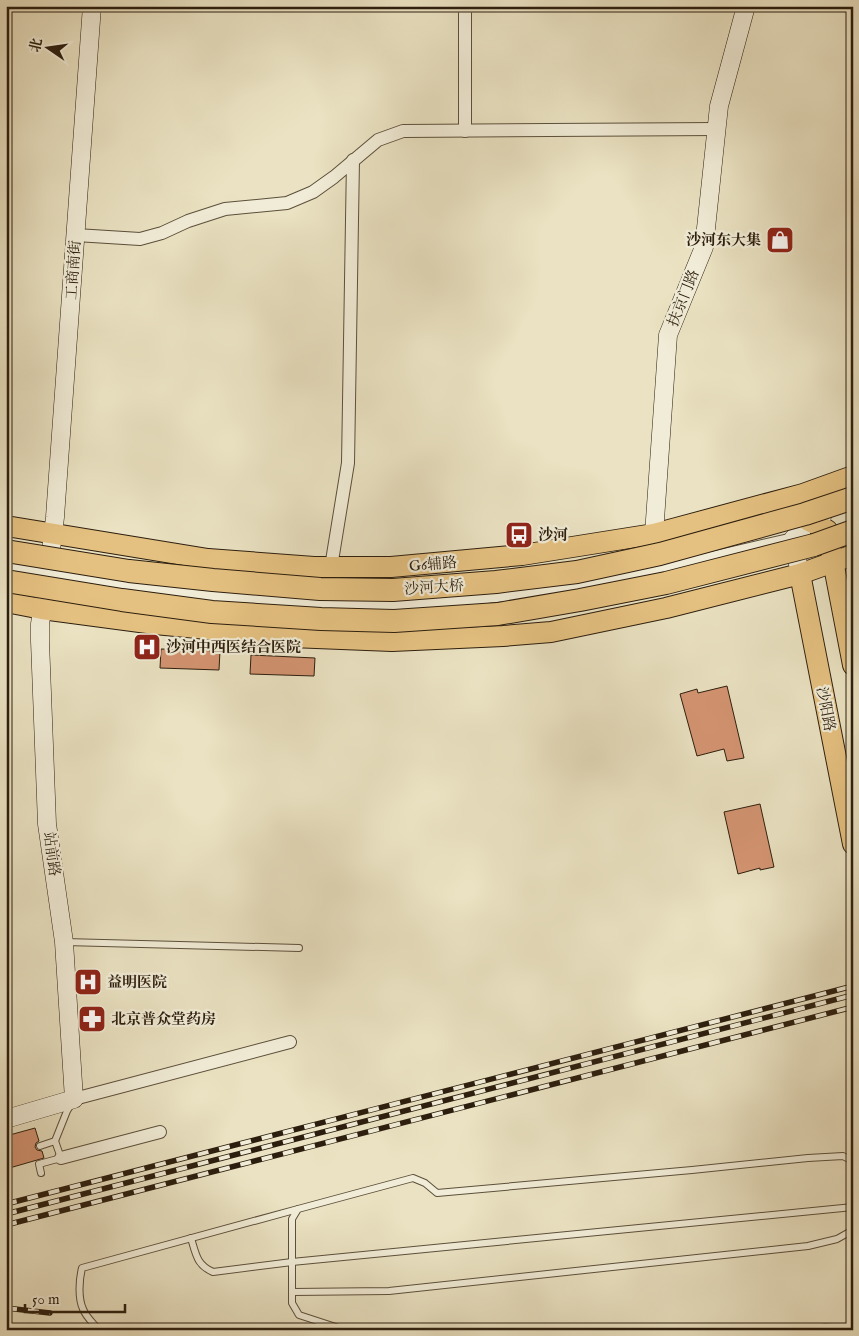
<svg xmlns="http://www.w3.org/2000/svg" width="859" height="1336" font-family="'IM FELL English','Noto Serif SC',serif">
<style>
.building{fill:#d49472;stroke:#2c1e0e}
.lines{fill:none;stroke-linecap:round;stroke-linejoin:round}
.lane-casing{stroke:#5c4f3b;stroke-width:8}
.street-casing{stroke:#5c4f3b;stroke-width:14}
.secondary-casing{stroke:#2c1e0e;stroke-width:19}
.primary-casing{stroke:#2c1e0e;stroke-width:22}
.lane{stroke:#f1ecd7;stroke-width:6}
.street{stroke:#f1ecd7;stroke-width:12}
.secondary{stroke:#f1ecd7;stroke-width:18}
.primary{stroke:#e5c181;stroke-width:20}
.rail-casing{stroke:#2c1e0e;stroke-width:5.5}
.rail{stroke:#f1ecd7;stroke-width:4;stroke-dasharray:11;stroke-linecap:butt}
.highway-bridge-casing{stroke:#2c1e0e;stroke-width:24;stroke-linecap:butt}
.highway-bridge{stroke:#e5c181;stroke-width:22}
.labels{text-anchor:middle;stroke-width:4.5;stroke-linejoin:round;paint-order:stroke}
.poi-label{font-size:15px;font-weight:bold;fill:#2c1e0e;stroke:#f1ecd7;text-anchor:start}
.street-label{font-size:15px;fill:#2c1e0e;stroke:#f1ecd7}
</style>
<rect width="100%" height="100%" fill="#eae2c2"/>
<filter id="stains"><feTurbulence type="fractalNoise" baseFrequency=".004" numOctaves="4"/><feColorMatrix values="0 0 0 0 .2 0 0 0 0 .09 0 0 0 0 .02 0 0 0 .5 -.17"/></filter>
<radialGradient id="worn" r=".72"><stop offset=".6" stop-color="#630" stop-opacity="0"/><stop offset="1" stop-color="#630" stop-opacity=".3"/></radialGradient>
<g class="building">
<polygon points="161,649 220,651 219,670 160,668"/>
<polygon points="251,655 315,658 314,676 250,674"/>
<polygon points="727,686 744,758 727,761 724,749 697,756 680,694 697,689 698,693"/>
<polygon points="760,804 774,867 760,870 760,868 738,874 724,812"/>
<polygon points="35,1128 39,1141 36,1143 35,1147 37,1150 42,1151 44,1158 6,1169 6,1136"/>
</g>
<g class="lines">
<defs>
<g id="lane">
<polyline points="65,942 299,948"/>
<polyline points="40,1146 55,1141 67,1111 72,1103"/>
<polyline points="41,1173 39,1164 61,1158 55,1141"/>
<path d="M191,1238C196,1255 197,1265 213,1272L292,1262L853,1207"/>
<polyline points="292,1292 389,1291 808,1246 837,1239 853,1230"/>
<path d="M126,1330L98,1329C93,1323 86,1317 83,1309C78,1298 79,1280 82,1268L298,1209"/>
<polyline points="345,1330 299,1315 292,1303 292,1219 298,1209 413,1178 425,1183 437,1193 692,1170 808,1158 843,1156 853,1161"/>
<path d="M808,1330C821,1326 833,1327 846,1330"/>
</g>
<g id="street">
<polyline points="465,6 465,131"/>
<polyline points="76,235 140,239 162,233 188,221 225,209 287,203 313,192 334,177 378,140 403,131 717,129"/>
<polyline points="6,566 126,585 204,595 281,601 392,605 442,602 578,587 664,570 711,558 793,539"/>
<polyline points="331,567 348,463 353,160"/>
<polyline points="74,1099 290,1042"/>
<polyline points="61,1158 160,1132"/>
</g>
<g id="secondary">
<polyline points="654,534 668,335 704,247 719,106 746,6"/>
<polyline points="800,574 793,539 809,521 822,517"/>
<polyline points="6,1119 74,1099 64,942 47,824 40,641 40,624 53,535 55,517 92,6"/>
</g>
<g id="primary">
<polyline points="809,521 827,530 853,665"/>
<polyline points="6,526 208,559 314,567 391,567 522,555 654,534 803,494 853,476"/>
<polyline points="800,574 853,844"/>
<polyline points="6,602 42,609 155,624 291,637 392,641 503,636 551,632 666,608 800,574 853,555"/>
</g>
</defs>
<use href="#lane" class="lane-casing"/>
<use href="#street" class="street-casing"/>
<use href="#secondary" class="secondary-casing"/>
<use href="#primary" class="primary-casing"/>
<use href="#lane" class="lane"/>
<use href="#street" class="street"/>
<use href="#secondary" class="secondary"/>
<use href="#primary" class="primary"/>
<defs>
<g id="rail">
<polyline points="6,1204 853,986"/>
<polyline points="6,1214 853,995"/>
<polyline points="6,1225 853,1007"/>
<polyline points="6,1308 50,1313"/>
</g>
</defs>
<use href="#rail" class="rail-casing"/>
<use href="#rail" class="rail"/>
<defs>
<g id="highway-bridge">
<polyline points="6,551 129,571 213,580 320,589 393,590 496,582 577,572 660,554 805,514 853,498"/>
<polyline points="6,581 122,600 212,612 321,619 394,621 498,614 580,600 666,583 814,545 853,531"/>
</g>
</defs>
<use href="#highway-bridge" class="highway-bridge-casing"/>
<use href="#highway-bridge" class="highway-bridge"/>
</g>
<defs>
<symbol id="shop-square" viewBox="-11 -11 22 22"><rect x="-9" y="-9" width="18" height="18" rx="4" fill="#8f2418" stroke="#f1ecd7"/><path d="M-5-2.5h2.3a2.7 3.5 0 0 1 5.4 0H5L5.5 6h-11ZM-1.5-2.5h3a1.5 2.3 0 0 0-3 0Z" fill="#fff"/></symbol>
<symbol id="bus-square" viewBox="-11 -11 22 22"><rect x="-9" y="-9" width="18" height="18" rx="4" fill="#8f2418" stroke="#f1ecd7"/><path d="M-5-6H5V4H4V6H2V4H-2V6H-4V4H-5ZM-3.5-4V0h7V-4ZM-3.5 1.2v1.5H-2V1.2ZM2 1.2v1.5H3.5V1.2Z" fill="#fff"/></symbol>
<symbol id="hospital-square" viewBox="-11 -11 22 22"><rect x="-9" y="-9" width="18" height="18" rx="4" fill="#8f2418" stroke="#f1ecd7"/><path d="M-5-5h3v3.5h4V-5h3V5h-3V1.5h-4V5h-3Z" fill="#fff"/></symbol>
<symbol id="pharmacy-square" viewBox="-11 -11 22 22"><rect x="-9" y="-9" width="18" height="18" rx="4" fill="#8f2418" stroke="#f1ecd7"/><path d="M-2-6h4v4h4v4h-4v4h-4v-4h-4v-4h4Z" fill="#fff"/></symbol>
</defs>
<g fill-rule="evenodd">
<use href="#shop-square" x="764" y="224" width="32" height="32"/>
<use href="#bus-square" x="503" y="519" width="32" height="32"/>
<use href="#hospital-square" x="131" y="631" width="32" height="32"/>
<use href="#hospital-square" x="72" y="966" width="32" height="32"/>
<use href="#pharmacy-square" x="76" y="1003" width="32" height="32"/>
</g>
<g class="labels">
<g class="poi-label">
<text x="761" y="245" text-anchor="end">沙河东大集</text>
<text x="538" y="540">沙河</text>
<text x="166" y="652">沙河中西医结合医院</text>
<text x="107" y="987">益明医院</text>
<text x="111" y="1024">北京普众堂药房</text>
</g>
<g class="street-label">
<text transform="translate(73 270) rotate(-86)" y="5">工商南街</text>
<text transform="translate(683 298) rotate(-68)" y="5">扶京门路</text>
<text transform="translate(433 564) rotate(-5)" y="5">G6辅路</text>
<text transform="translate(434 587) rotate(-4)" y="5">沙河大桥</text>
<text transform="translate(826 709) rotate(79)" y="5">沙阳路</text>
<text transform="translate(52 854) rotate(82)" y="5">站前路</text>
</g>
</g>
<rect width="859" height="1336" fill="none" stroke="#eae2c2" stroke-width="25"/>
<rect x="8" y="8" width="844" height="1321" fill="none" stroke="#2c1e0e" stroke-width="2.5"/>
<rect x="12" y="12" width="834" height="1311" fill="none" stroke="#2c1e0e"/>
<g transform="translate(48 48) rotate(283)" stroke="#f1ecd7" stroke-width="4" paint-order="stroke">
<path d="M0-4L9 19L0 12L-9 19Z" fill="#2c1e0e"/>
<text y="-8" font-size="14" font-weight="bold" text-anchor="middle" fill="#2c1e0e">北</text>
</g>
<path d="M25 1304v8h100v-8" fill="none" stroke="#2c1e0e" stroke-width="2.5"/>
<text x="32" y="1304" font-size="15" fill="#2c1e0e" stroke="#f1ecd7" stroke-width="4" paint-order="stroke">50 m</text>
<rect width="100%" height="100%" filter="url(#stains)"/>
<rect width="100%" height="100%" fill="url(#worn)"/>
</svg>
